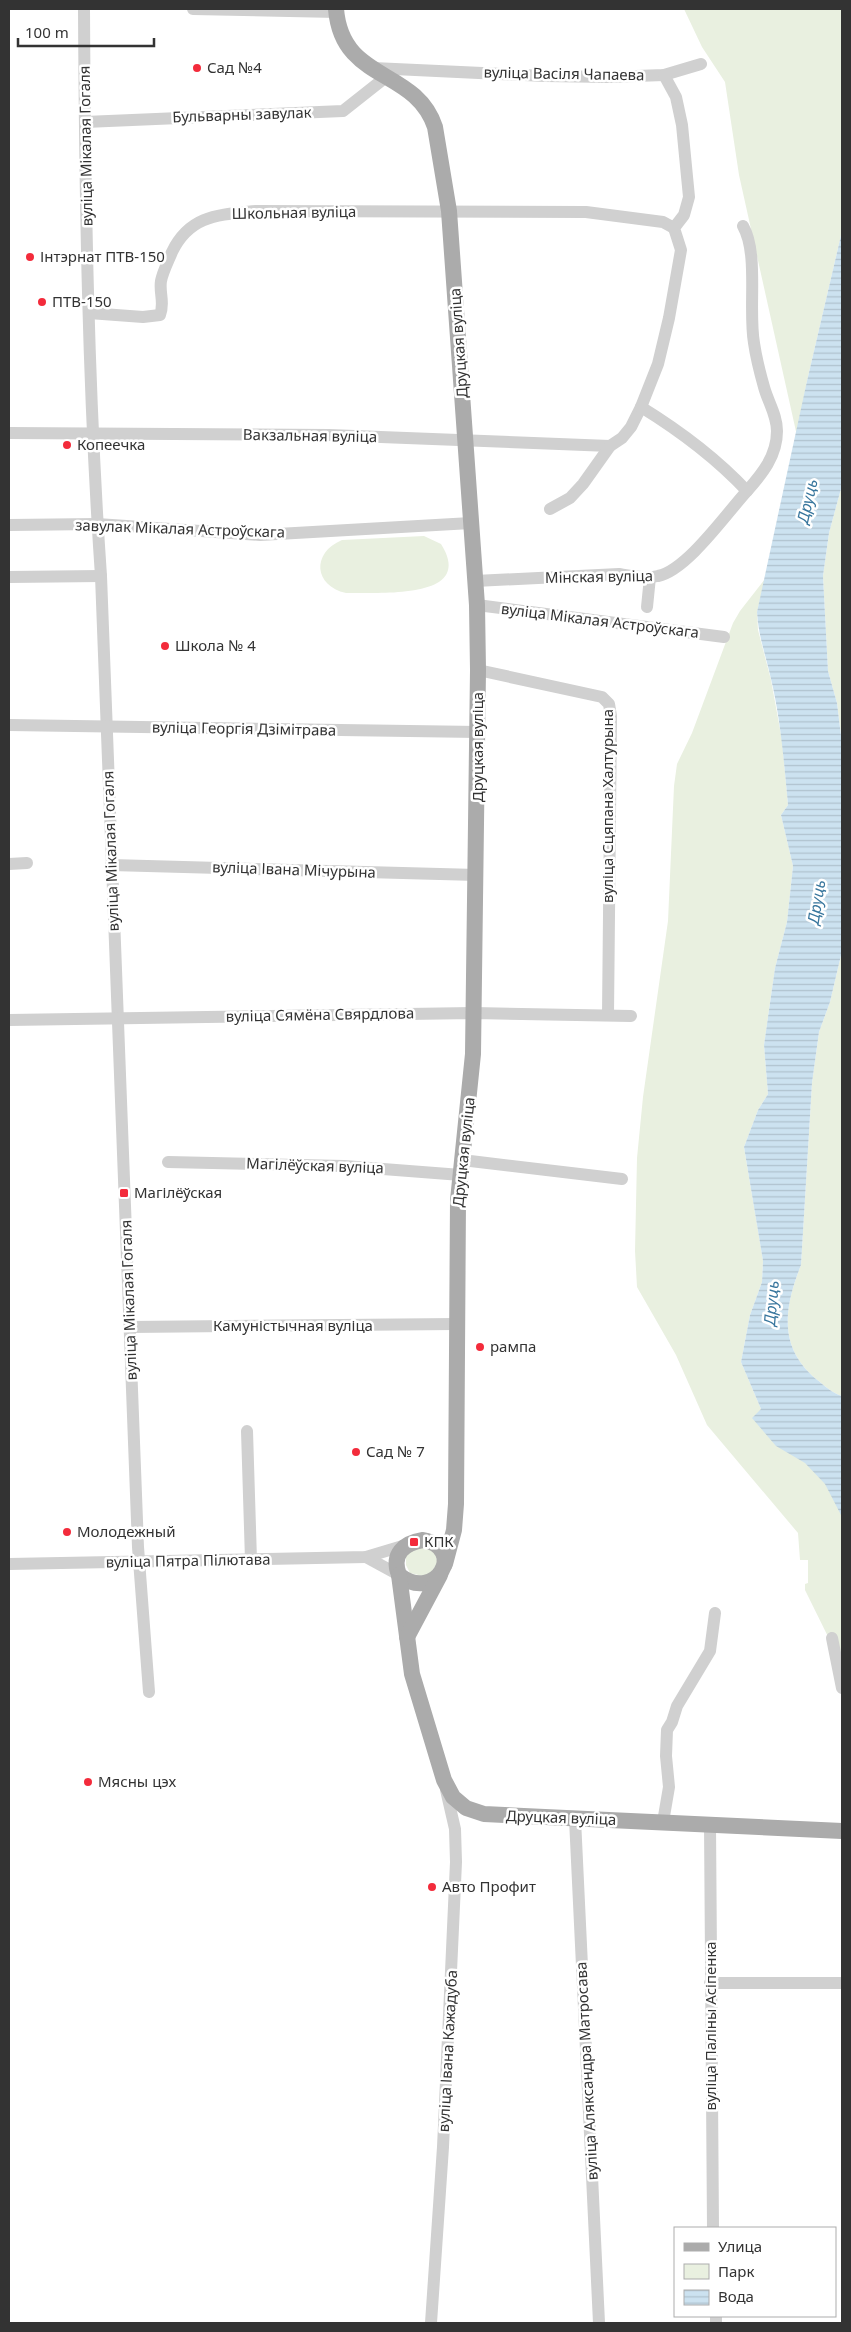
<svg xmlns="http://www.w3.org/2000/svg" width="851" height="2332" font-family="'Noto Sans',sans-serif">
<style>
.green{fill:#e9f0e0}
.water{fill:url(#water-rules)}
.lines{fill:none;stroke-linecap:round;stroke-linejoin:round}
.minor{stroke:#d0d0d0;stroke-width:12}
.major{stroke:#ababab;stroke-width:16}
.poi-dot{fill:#f32b3b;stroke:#fff;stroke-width:2}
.labels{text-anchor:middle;stroke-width:5;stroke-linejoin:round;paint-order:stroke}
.poi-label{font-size:15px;fill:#333;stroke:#fff;text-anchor:start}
.street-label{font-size:15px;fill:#333;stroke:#fff}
.water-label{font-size:16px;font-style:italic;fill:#38769d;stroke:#fff}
</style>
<defs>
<pattern id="water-rules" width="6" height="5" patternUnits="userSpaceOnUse" patternTransform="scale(1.25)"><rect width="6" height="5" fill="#cce2f0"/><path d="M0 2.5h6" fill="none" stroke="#b0c2ce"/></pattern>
</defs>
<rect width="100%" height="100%" fill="#fff"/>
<g class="green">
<polygon points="684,9 842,9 842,231 807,381 797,436 739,175 725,82 702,47"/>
<polygon points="842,485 842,743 837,703 828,671 823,576 829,533"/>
<path d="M424,536L441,544C477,601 376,592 346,593C314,586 311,553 342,540Z"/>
<polygon points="765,579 757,612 758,630 771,680 782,740 788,805 781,815 793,866 787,922 775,968 764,1045 768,1094 758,1110 744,1147 763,1261 762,1282 750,1315 741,1362 761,1409 842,1462 842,1665 805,1590 805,1584 808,1583 808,1560 800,1560 798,1533 707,1425 676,1355 637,1287 635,1251 637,1158 643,1097 668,921 674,786 677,764 692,733 733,623 740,611"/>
<path d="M842,951V1396C832,1393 825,1386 816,1379C778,1347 784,1308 801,1265L812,1083L819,1032L830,1002Z"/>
<polygon points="416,1546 434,1550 438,1563 427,1577 410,1573 406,1565 406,1556"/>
</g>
<path class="water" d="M842,231V485L829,533L823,576L828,671L837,703L842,744V951L830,1002L819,1032L812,1083L801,1265C784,1308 778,1347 816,1379C825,1386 832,1393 842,1396V1517L825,1484L805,1463L776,1446L752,1418L761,1409L741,1362L750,1315L762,1282L763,1261L744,1147L758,1110L768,1094L764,1045L775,968L787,922L793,866L781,815L788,805C784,763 781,721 771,679C766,656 758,635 757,612L807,381Z"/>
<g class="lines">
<g class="minor">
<path d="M84,9C85,198 88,387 101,576L138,1547L149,1692"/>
<polyline points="193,9 337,12"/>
<polyline points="373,68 545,76 608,77 664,75 701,64"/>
<polyline points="85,122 343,111 386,77"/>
<path d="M743,226C759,254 748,309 754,343C756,357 760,373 764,387C768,402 777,415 777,431C777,456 762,474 747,491"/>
<path d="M89,313L143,317L160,315C165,303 159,293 161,281C163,271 168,262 172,252C190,215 218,215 256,211L586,212L663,222L674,228"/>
<polyline points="9,433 329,435 610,446"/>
<polyline points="550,509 570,498 583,484 610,446 622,438 631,427 641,407 658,364 669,318 681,250 674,228 684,215 689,197 682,125 676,97 664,75"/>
<polyline points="9,525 97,524 260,535 471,523"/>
<polyline points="9,577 101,576"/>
<path d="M475,581L619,574C631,576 645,579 658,576C687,570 726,514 747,491C716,458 680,431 641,407"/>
<polyline points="477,605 724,637"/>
<polyline points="647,607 650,577"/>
<polyline points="478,670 602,697 609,704 611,716 608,1015"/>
<polyline points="9,725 478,732"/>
<polyline points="9,864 27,863"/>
<polyline points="111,865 477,875"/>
<polyline points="9,1020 474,1013 631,1016"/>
<polyline points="462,1160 622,1179"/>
<polyline points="168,1162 344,1166 461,1175"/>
<polyline points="130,1327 456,1324"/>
<polyline points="247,1431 251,1560"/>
<polyline points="366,1557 399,1575"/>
<polyline points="9,1564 366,1557 406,1545"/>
<polyline points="832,1638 842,1688"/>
<polyline points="575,1819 599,2323"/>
<polyline points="663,1822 669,1787 666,1756 667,1730 672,1722 677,1706 710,1651 715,1613"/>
<polyline points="710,1824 713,2228"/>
<polyline points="710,1983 842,1983"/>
<polyline points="716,2316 716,2323"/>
<polyline points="431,2323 443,2147 456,1862 455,1829 446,1790"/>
</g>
<g class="major">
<path d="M336,9C342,83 415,67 435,127L449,211L477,605L478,670L473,1054L458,1200L456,1504L454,1530L445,1564"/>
<path d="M423,1540C467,1548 436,1604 399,1575C391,1554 404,1543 423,1540Z"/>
<polyline points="399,1575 412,1674 444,1780 453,1797 466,1808 484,1814 842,1831"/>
<polyline points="407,1637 440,1575"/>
</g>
</g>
<g class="poi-dot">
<circle cx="197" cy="68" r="5"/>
<circle cx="30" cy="257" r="5"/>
<circle cx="42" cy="302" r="5"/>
<circle cx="67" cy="445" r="5"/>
<circle cx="165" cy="646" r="5"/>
<rect x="119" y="1188" width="10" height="10" rx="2.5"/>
<circle cx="480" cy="1347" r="5"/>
<circle cx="356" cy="1452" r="5"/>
<circle cx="67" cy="1532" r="5"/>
<rect x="409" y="1537" width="10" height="10" rx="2.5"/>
<circle cx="88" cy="1782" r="5"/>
<circle cx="432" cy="1887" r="5"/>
</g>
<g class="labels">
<g class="poi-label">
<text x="207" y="73">Сад №4</text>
<text x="40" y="262">Інтэрнат ПТВ-150</text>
<text x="52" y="307">ПТВ-150</text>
<text x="77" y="450">Копеечка</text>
<text x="175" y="651">Школа № 4</text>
<text x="134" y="1198">Магілёўская</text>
<text x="490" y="1352">рампа</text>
<text x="366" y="1457">Сад № 7</text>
<text x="77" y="1537">Молодежный</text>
<text x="424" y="1547">КПК</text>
<text x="98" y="1787">Мясны цэх</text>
<text x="442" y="1892">Авто Профит</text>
</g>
<g class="street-label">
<text transform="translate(564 74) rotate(1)" y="5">вуліца Васіля Чапаева</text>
<text transform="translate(242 115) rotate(-2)" y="5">Бульварны завулак</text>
<text transform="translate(86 146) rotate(-91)" y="5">вуліца Мікалая Гогаля</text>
<text transform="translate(294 213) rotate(-1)" y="5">Школьная вуліца</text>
<text transform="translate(459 343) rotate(-94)" y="5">Друцкая вуліца</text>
<text transform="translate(310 436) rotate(1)" y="5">Вакзальная вуліца</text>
<text transform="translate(180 529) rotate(2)" y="5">завулак Мікалая Астроўскага</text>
<text transform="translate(599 577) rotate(-1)" y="5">Мінская вуліца</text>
<text transform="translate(600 621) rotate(7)" y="5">вуліца Мікалая Астроўскага</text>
<text transform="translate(244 729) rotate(1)" y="5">вуліца Георгія Дзімітрава</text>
<text transform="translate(478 747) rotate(-90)" y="5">Друцкая вуліца</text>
<text transform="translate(608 806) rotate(-90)" y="5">вуліца Сцяпана Халтурына</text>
<text transform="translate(111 851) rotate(-92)" y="5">вуліца Мікалая Гогаля</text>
<text transform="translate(294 870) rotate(2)" y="5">вуліца Івана Мічурына</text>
<text transform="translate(320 1015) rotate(-1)" y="5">вуліца Сямёна Свярдлова</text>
<text transform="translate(464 1152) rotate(-84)" y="5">Друцкая вуліца</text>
<text transform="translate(315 1166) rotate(2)" y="5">Магілёўская вуліца</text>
<text transform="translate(129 1300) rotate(-92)" y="5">вуліца Мікалая Гогаля</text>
<text x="293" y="1331">Камуністычная вуліца</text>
<text transform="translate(188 1561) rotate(-1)" y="5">вуліца Пятра Пілютава</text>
<text transform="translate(561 1818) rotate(2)" y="5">Друцкая вуліца</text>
<text transform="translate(711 2026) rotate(-90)" y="5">вуліца Паліны Асіпенка</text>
<text transform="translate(448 2051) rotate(-87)" y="5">вуліца Івана Кажадуба</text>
<text transform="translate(587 2071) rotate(-93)" y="5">вуліца Аляксандра Матросава</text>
</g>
<g class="water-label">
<text transform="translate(807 501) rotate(-77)" y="6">Друць</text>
<text transform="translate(816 902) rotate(-81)" y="6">Друць</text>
<text transform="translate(771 1303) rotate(-85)" y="6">Друць</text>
</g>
</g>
<rect width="851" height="2332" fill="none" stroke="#333333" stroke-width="20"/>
<rect x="674" y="2227" width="162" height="90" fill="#ffffff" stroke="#adadad"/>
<rect x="684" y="2243" width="25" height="8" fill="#ababab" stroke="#adadad"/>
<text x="718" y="2252" font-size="15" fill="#333333">Улица</text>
<rect x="684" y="2264" width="25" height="15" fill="#e9f0e0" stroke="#adadad"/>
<text x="718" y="2277" font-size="15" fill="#333333">Парк</text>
<rect x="684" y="2290" width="25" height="15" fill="url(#water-rules)" stroke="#adadad"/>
<text x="718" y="2302" font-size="15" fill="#333333">Вода</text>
<path d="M18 38v8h136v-8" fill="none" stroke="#333333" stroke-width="2.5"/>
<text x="25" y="38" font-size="15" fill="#333333" stroke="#ffffff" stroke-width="4" paint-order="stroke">100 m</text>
</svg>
